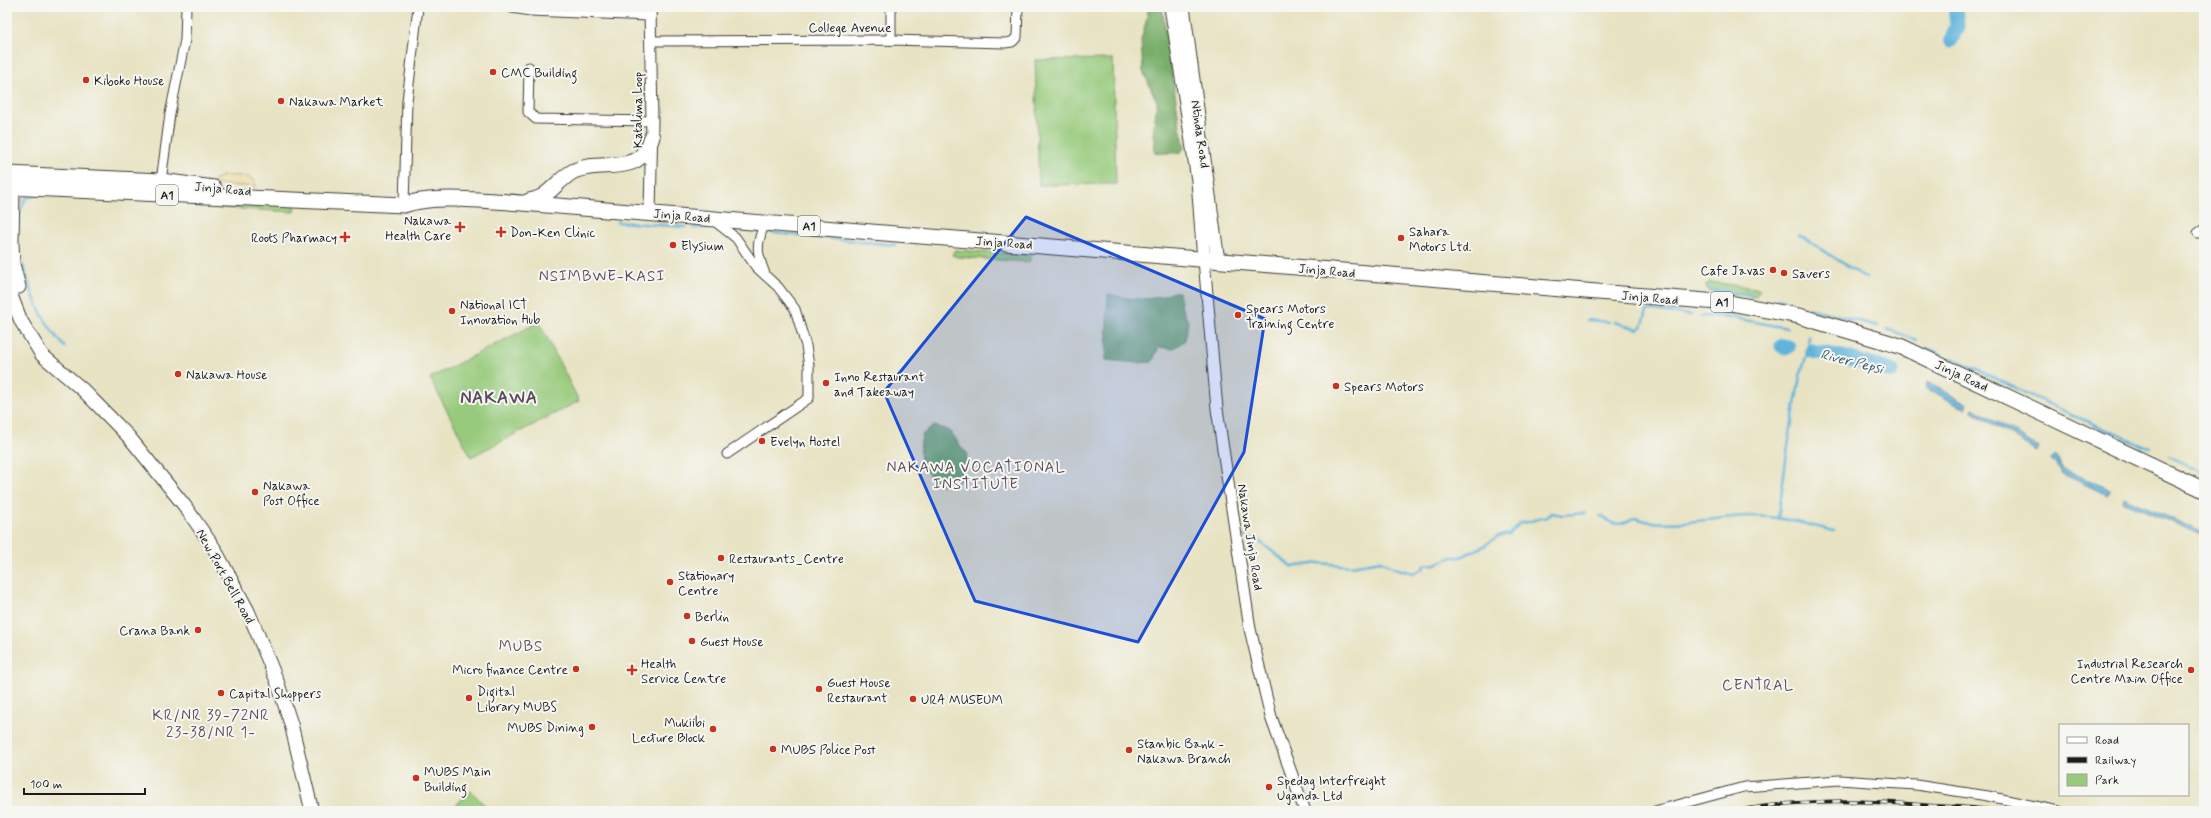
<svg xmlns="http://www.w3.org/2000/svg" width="2211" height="818" font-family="Mynerve,sans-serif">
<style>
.green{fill:#97ca7b;stroke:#5a734c}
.forest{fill:#79ae6b;stroke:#4a6544}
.sand{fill:#eeda9e;stroke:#857b5d}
.water{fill:#61b4dc;stroke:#3e687c}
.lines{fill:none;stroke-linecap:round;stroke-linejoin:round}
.stream{stroke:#61b4dc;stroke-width:2.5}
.river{stroke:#61b4dc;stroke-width:15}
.minor-casing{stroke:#3b3a35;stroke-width:11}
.tertiary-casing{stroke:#3b3a35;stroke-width:13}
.secondary-casing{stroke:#3b3a35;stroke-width:15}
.trunk-casing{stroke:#3b3a35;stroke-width:17}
.minor{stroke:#fff;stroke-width:9}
.tertiary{stroke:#fff;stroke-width:11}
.secondary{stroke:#fff;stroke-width:13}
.trunk{stroke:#fff;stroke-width:15}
.rail-casing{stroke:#1c1c1c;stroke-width:4}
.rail{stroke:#f6f6f2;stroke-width:2.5;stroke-dasharray:8;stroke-linecap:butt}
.marked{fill:#1d4ed8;fill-opacity:0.2;stroke:#1d4ed8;stroke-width:3;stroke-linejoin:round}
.poi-dot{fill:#c8321e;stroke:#f6f6f2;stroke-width:1.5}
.labels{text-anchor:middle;stroke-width:4;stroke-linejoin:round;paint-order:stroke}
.shield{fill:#f6f6f2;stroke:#5d5d5c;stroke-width:1}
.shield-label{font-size:12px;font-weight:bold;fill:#1c1c1c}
.street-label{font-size:13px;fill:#1c1c1c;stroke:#f6f6f2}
.poi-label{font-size:13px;fill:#1c1c1c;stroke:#f6f6f2;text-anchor:start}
.water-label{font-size:14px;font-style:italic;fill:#385969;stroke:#f6f6f2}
.quarter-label{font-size:15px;letter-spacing:1px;fill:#5c4b5d;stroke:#f6f6f2}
.district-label{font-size:17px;font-weight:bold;letter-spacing:1px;fill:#5c4b5d;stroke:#f6f6f2}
</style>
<rect width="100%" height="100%" fill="#f6f6f2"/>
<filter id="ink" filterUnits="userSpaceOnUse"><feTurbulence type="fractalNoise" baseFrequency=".025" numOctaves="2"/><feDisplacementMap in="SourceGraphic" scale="8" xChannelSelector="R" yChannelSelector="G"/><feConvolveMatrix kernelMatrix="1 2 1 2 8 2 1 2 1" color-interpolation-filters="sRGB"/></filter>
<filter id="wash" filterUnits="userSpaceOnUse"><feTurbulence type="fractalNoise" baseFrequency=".012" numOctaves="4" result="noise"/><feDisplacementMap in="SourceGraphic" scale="16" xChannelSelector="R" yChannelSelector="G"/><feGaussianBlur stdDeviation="0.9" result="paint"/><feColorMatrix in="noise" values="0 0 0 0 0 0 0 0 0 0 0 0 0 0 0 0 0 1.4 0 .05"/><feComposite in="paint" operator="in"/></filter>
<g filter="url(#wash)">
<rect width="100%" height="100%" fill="#e8e3c3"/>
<g class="green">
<polygon points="1113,59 1116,184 1039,185 1035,60"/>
<polygon points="205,200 295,205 294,212 207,207"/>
<polygon points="955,250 1032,255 1029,262 957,257 952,255"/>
<polygon points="1709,282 1756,288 1760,290 1755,297 1708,291 1706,285"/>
<polygon points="539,322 579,401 471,457 430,378"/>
<polygon points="471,791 490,811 449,811"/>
</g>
<g class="forest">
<polygon points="1147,7 1162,7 1180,127 1185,147 1180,153 1155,153 1153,135 1157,102 1143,71 1141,40 1147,18"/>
<path d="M1174,292H1179L1182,309L1188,321L1185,340L1173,349L1159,347L1152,362L1138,363L1106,360L1108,294C1133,300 1149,302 1174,292Z"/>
<path d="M934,426C959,431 951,439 967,453L965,468L959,481L942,485C920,469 918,463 922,435Z"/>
</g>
<path class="sand" d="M222,176C232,176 256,173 256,187L213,184L215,180Z"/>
<g class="water">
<polygon points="1813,349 1846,356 1845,360 1812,353"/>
<polygon points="1853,358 1892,369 1891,373 1852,364"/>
<polygon points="1927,382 1968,404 1966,409 1926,388"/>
<polygon points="1973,408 2038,447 2036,451 1972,411"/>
<polygon points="2054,456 2058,459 2062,468 2104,487 2110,491 2107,495 2061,473 2055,463 2051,461"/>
<polygon points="2123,497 2204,533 2204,536 2122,501"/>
</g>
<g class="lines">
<g class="stream">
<polyline points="19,214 26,198 37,195"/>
<polyline points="617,222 686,227"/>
<polyline points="693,228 717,227"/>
<polyline points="730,229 759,232"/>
<polyline points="764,232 895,245"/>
<polyline points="1799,235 1866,278"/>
<path d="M23,265C33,299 42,321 65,347"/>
<polyline points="1709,289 1753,295"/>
<polyline points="1778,299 1791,302"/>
<polyline points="1808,308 1878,326"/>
<polyline points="1701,316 1723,316 1787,328"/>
<polyline points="1587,320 1609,322"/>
<polyline points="1614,322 1638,329 1642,327 1647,311 1652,310 1691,315"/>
<polyline points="1887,329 1916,340"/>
<polyline points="1927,348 1941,354"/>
<path d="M1952,358C2018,389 2083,422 2151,448"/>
<polyline points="2169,456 2204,473"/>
<path d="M1600,516C1616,525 1618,527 1635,518C1666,530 1717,516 1750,516C1779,516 1807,524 1834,531"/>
<polyline points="1778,518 1788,446 1800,376 1808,351 1809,336"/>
<path d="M1243,536L1259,541L1292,567L1319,563L1351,566L1381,561L1394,568L1413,573L1423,569L1424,565L1436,564L1452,557H1461L1484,546L1498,536L1509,534L1520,523C1530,523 1537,517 1546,518L1551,513L1563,515L1585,513"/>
</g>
<g class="river">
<polyline points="1951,40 1957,26 1955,7"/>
<polyline points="1782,346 1788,347"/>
<polyline points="1812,351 1847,358 1892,371"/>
</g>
</g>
</g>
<g filter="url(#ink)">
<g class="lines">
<defs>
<g id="minor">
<polyline points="891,40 891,7"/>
<polyline points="651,41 891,40 1005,43 1012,42 1017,37 1018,7"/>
<polyline points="529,67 528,112 536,119 652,121"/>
<polyline points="161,181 170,114 185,40 186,7"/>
<polyline points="404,205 407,101 418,7"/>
<polyline points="713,220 736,238 756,267 778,287 795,309 806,346 809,366 809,398 727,454"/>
<path d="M765,222C756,245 756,251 765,274"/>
<polyline points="2198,233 2204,229"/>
<polyline points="1655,811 1744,787 1839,780 1916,785 1988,796 2059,811"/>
</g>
<g id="tertiary">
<polyline points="512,7 531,10 650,15"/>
<polyline points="650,7 652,121 650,212"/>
<polyline points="1204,260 1217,409 1250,629 1271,717 1305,811"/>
</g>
<g id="secondary">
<polyline points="1171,7 1198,180 1204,260"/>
<polyline points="1183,7 1218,261"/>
<polyline points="7,276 12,298 21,321 42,355 83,390 129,437 184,505 214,548 248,611 277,681 291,724 312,811"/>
<polyline points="19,287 13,264 12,243 13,187 19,179"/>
</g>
<g id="trunk">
<polyline points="7,174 161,181 214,188"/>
<path d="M7,187L404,205C434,194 488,201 522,203L1730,303L1799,316L1900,346L2204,490"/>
<path d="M529,201C533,200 539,199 543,196C554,189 562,177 574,171C603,158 640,179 652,137"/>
</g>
</defs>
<use href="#minor" class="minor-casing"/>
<use href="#tertiary" class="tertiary-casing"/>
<use href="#secondary" class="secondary-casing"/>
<use href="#trunk" class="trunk-casing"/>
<use href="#minor" class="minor"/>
<use href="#tertiary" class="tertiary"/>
<use href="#secondary" class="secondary"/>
<use href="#trunk" class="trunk"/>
<defs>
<path id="rail" d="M1737,811C1801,798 1868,800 1934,806C1954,807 1975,807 1995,811"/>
</defs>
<use href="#rail" class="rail-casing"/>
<use href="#rail" class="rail"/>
</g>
</g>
<path class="marked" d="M1026,217L1265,319L1244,452L1138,642L975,601L884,392Z"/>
<g class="poi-dot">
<circle cx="493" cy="72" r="4"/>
<circle cx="86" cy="80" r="4"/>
<circle cx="281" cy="101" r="4"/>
<path d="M458 221h4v4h4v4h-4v4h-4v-4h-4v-4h4z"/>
<path d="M499 226h4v4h4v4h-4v4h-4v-4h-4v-4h4z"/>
<path d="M343 231h4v4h4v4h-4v4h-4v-4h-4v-4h4z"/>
<circle cx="1401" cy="238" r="4"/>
<circle cx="673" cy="245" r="4"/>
<circle cx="1773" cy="270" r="4"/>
<circle cx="1784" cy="273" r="4"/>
<circle cx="452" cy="311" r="4"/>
<circle cx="1238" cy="315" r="4"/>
<circle cx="178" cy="374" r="4"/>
<circle cx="826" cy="383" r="4"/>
<circle cx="1336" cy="386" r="4"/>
<circle cx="762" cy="441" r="4"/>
<circle cx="255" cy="492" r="4"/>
<circle cx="721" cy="558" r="4"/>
<circle cx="670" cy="582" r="4"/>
<circle cx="687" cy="616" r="4"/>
<circle cx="198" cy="630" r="4"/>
<circle cx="692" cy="641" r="4"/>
<circle cx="576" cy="669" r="4"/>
<path d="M630 664h4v4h4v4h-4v4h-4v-4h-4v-4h4z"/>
<circle cx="2191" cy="670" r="4"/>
<circle cx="819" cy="689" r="4"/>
<circle cx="221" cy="693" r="4"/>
<circle cx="469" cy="698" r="4"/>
<circle cx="913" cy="699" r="4"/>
<circle cx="592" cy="727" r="4"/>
<circle cx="713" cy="729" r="4"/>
<circle cx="773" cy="749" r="4"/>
<circle cx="1129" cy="750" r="4"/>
<circle cx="416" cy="778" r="4"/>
<circle cx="1269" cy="787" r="4"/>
</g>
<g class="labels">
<g class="shield">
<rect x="156" y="185" width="22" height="20" rx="3"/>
<rect x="798" y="216" width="22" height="20" rx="3"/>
<rect x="1711" y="292" width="22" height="20" rx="3"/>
</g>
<g class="shield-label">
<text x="167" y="199">A1</text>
<text x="809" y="230">A1</text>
<text x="1722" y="306">A1</text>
</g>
<g class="street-label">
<text x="850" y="32">College Avenue</text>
<text transform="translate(637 110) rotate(-90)" y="5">Katalima Loop</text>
<text transform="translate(1201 134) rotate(82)" y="5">Ntinda Road</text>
<text transform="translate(223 188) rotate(5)" y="5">Jinja Road</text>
<text transform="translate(682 215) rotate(5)" y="5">Jinja Road</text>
<text transform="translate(1004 242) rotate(4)" y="5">Jinja Road</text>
<text transform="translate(1327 270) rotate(5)" y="5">Jinja Road</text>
<text transform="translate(1650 297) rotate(5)" y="5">Jinja Road</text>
<text transform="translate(1962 375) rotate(25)" y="5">Jinja Road</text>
<text transform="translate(1251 537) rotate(81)" y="5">Nakawa Jinja Road</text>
<text transform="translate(226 576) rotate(61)" y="5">New Port Bell Road</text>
</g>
<g class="poi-label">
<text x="501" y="77">CMC Building</text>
<text x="94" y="85">Kiboko House</text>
<text x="289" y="106">Nakawa Market</text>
<text x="451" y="225" text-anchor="end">Nakawa<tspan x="451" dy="15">Health Care</tspan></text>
<text x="1409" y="236">Sahara<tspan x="1409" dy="15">Motors Ltd.</tspan></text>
<text x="510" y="237">Don-Ken Clinic</text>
<text x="337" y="242" text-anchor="end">Roots Pharmacy</text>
<text x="681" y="250">Elysium</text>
<text x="1765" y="275" text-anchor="end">Cafe Javas</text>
<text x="1792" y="278">Savers</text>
<text x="460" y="309">National ICT<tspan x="460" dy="15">Innovation Hub</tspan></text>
<text x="1246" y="313">Spears Motors<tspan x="1246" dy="15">Training Centre</tspan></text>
<text x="186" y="379">Nakawa House</text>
<text x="834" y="381">Inno Restaurant<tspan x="834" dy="15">and Takeaway</tspan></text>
<text x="1344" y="391">Spears Motors</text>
<text x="770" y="446">Evelyn Hostel</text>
<text x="263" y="490">Nakawa<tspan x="263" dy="15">Post Office</tspan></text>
<text x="729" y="563">Restaurants_Centre</text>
<text x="678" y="580">Stationary<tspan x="678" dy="15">Centre</tspan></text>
<text x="695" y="621">Berlin</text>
<text x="190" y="635" text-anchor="end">Crana Bank</text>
<text x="700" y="646">Guest House</text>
<text x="641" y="668">Health<tspan x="641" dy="15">Service Centre</tspan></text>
<text x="2183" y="668" text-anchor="end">Industrial Research<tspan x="2183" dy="15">Centre Main Office</tspan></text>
<text x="568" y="674" text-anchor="end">Micro finance Centre</text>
<text x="827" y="687">Guest House<tspan x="827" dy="15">Restaurant</tspan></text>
<text x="477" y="696">Digital<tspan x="477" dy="15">Library MUBS</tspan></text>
<text x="229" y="698">Capital Shoppers</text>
<text x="921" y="704">URA MUSEUM</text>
<text x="705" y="727" text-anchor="end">Mukiibi<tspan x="705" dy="15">Lecture Block</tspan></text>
<text x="584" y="732" text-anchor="end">MUBS Dining</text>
<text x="1137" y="748">Stanbic Bank -<tspan x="1137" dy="15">Nakawa Branch</tspan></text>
<text x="781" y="754">MUBS Police Post</text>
<text x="424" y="776">MUBS Main<tspan x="424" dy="15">Building</tspan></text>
<text x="1277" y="785">Spedag Interfreight<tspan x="1277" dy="15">Uganda Ltd</tspan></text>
</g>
<g class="water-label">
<text transform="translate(1852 361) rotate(14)" y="5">River Pepsi</text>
</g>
<g class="quarter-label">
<text x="602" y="281">NSIMBWE-KASI</text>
<text x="976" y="472">NAKAWA VOCATIONAL<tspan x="976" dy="17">INSTITUTE</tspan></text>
<text x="521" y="651">MUBS</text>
<text x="1758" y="690">CENTRAL</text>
<text x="211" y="720">KR/NR 39-72NR<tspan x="211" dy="17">23-38/NR 1-</tspan></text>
</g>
<g class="district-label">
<text x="499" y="403">NAKAWA</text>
</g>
</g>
<rect width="2211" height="818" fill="none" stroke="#f6f6f2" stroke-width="24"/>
<rect x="2059" y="724" width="130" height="72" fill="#f6f6f2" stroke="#9f9f9c"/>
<rect x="2067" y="737" width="20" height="6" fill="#ffffff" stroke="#9f9f9c"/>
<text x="2095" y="744" font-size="12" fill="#1c1c1c">Road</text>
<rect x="2067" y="757" width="20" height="6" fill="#1c1c1c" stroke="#9f9f9c"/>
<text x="2095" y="764" font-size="12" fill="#1c1c1c">Railway</text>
<rect x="2067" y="774" width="20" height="12" fill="#97ca7b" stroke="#9f9f9c"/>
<text x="2095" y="784" font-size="12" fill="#1c1c1c">Park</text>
<path d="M24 788v6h121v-6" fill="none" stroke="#1c1c1c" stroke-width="2"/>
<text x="30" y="788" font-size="12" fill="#1c1c1c" stroke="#f6f6f2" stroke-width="3" paint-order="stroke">100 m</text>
</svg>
